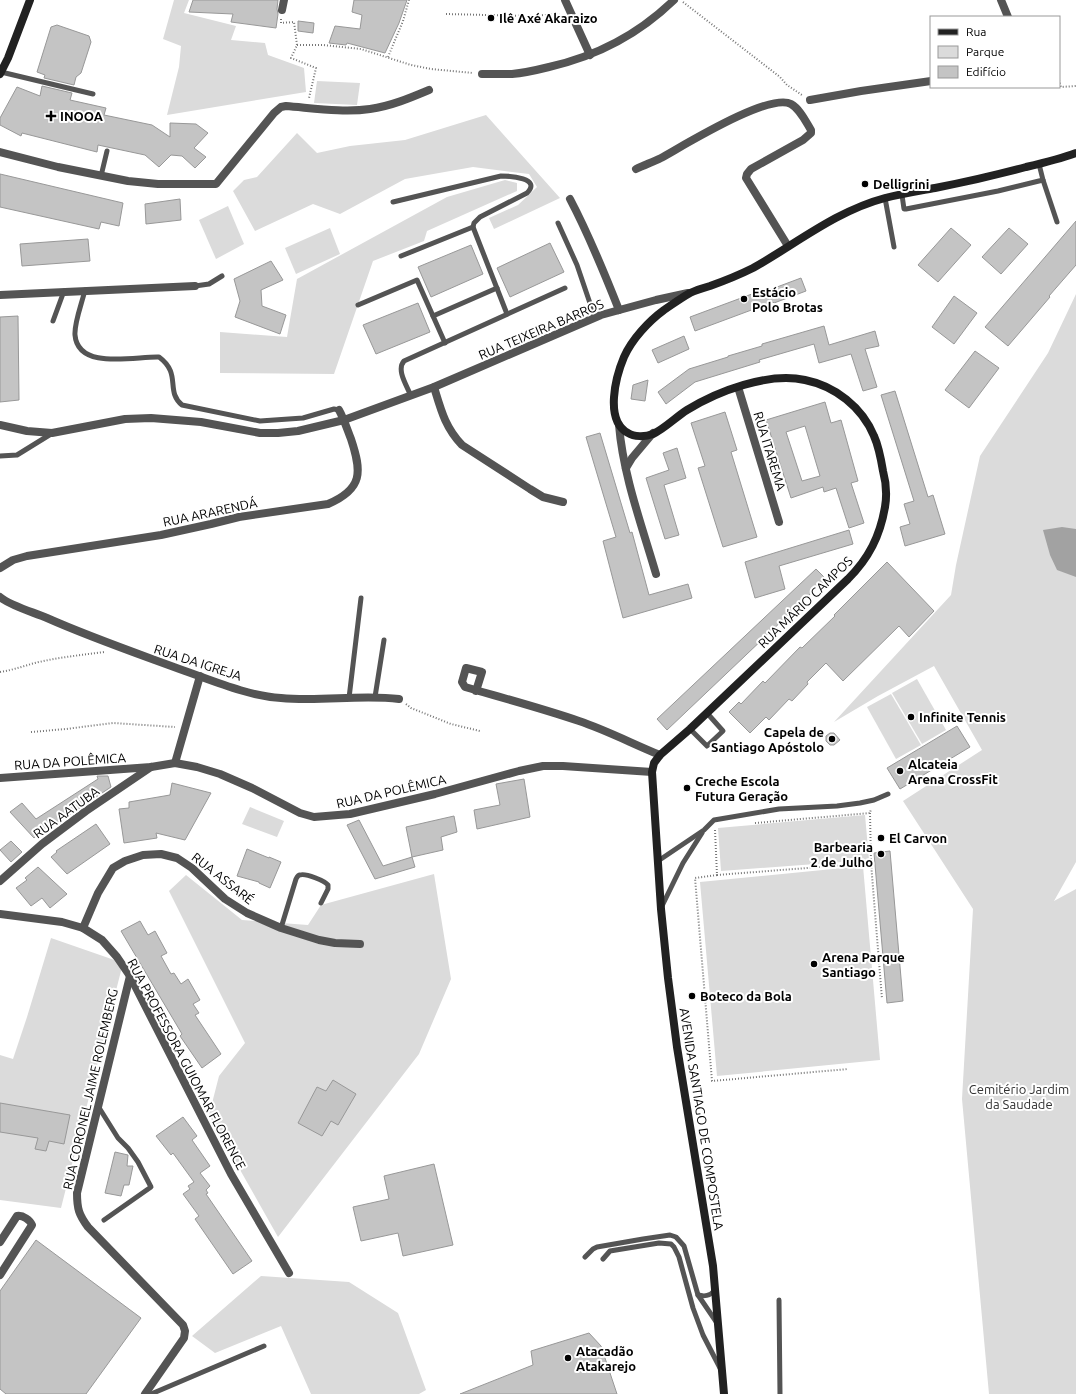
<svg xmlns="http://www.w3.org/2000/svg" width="1076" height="1394" font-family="Ubuntu,sans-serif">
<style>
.green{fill:#dbdbdb}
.water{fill:#a2a2a2}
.building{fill:#c4c4c4;stroke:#989898;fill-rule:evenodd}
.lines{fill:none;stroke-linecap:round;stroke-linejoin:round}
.path{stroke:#767676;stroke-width:2;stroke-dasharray:1 2;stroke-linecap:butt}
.service{stroke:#545454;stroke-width:5}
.minor{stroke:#545454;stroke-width:8}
.tertiary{stroke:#545454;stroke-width:8}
.secondary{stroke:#212121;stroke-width:8}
.poi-dot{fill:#000;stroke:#fff;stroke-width:1.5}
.labels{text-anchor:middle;stroke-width:4;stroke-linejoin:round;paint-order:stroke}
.poi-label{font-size:13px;font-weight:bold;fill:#000;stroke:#fff;text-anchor:start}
.street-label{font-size:13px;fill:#000;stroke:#fff}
.park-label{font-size:13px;fill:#323232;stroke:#fff}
</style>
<rect width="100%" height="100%" fill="#fff"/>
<g class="green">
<polygon points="174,0 189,0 184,13 236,26 231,40 265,43 268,55 304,68 306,92 167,115 179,67 181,46 163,39"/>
<polygon points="317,81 360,83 357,105 314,103"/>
<polygon points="486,115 560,198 494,229 489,218 518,205 537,187 529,174 473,167 405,179 340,214 313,204 255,231 233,191 244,180 257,177 297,133 317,153 350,146 405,140"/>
<polygon points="505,180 517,183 517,191 427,231 424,241 373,261 334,374 220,373 220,332 287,337 297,279 447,197"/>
<polygon points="228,206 244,244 216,259 199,220"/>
<polygon points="330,228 340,254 296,274 285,248"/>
<polygon points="1076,294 1076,862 1054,901 1076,889 1076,1394 989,1394 962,1099 973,909 903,801 982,750 934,666 878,696 834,722 951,595 956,565 980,456 1048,353"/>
<polygon points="917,679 946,730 922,744 892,693"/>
<polygon points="891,694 921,745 896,759 867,707"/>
<polygon points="250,807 284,821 277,837 242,824"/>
<polygon points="865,815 869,860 721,871 718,828"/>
<polygon points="863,866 880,1060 717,1076 700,882"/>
<polygon points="434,874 451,979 419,1054 278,1237 209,1115 219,1076 245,1043 169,891 186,875 242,920 308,925 321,905"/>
<polygon points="51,938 123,963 61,1208 0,1200 0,1055 13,1059 27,1017"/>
<polygon points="261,1276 349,1282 398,1313 426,1390 419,1394 311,1394 281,1326 215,1353 192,1336"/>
</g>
<polygon class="water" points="1062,527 1076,529 1076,577 1057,570 1050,555 1043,530"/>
<g class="building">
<polygon points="193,0 278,0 277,9 278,14 276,28 231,22 233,14 189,12"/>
<polygon points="354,0 407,0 399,23 385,53 347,43 346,45 329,43 335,26 360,29 362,15 352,12"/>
<polygon points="298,21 314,23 313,33 298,31"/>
<polygon points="57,25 89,36 91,42 81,73 76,77 74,85 44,78 45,75 37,72 51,27"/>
<polygon points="42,86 72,93 70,100 106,108 104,115 152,125 170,137 170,123 196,124 208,133 194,148 206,157 195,168 182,156 171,155 159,167 145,155 98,145 97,152 22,133 21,136 0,125 0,118 17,87 40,96"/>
<polygon points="0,174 123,203 119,226 101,222 99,229 0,207"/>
<polygon points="180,199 181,220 146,224 145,204"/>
<polygon points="1076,221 1076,265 1049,296 1050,297 1008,346 985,327"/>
<polygon points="951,228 971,245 938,282 918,265"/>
<polygon points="1009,228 1028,244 1001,274 982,257"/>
<polygon points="88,239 90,261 22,266 20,244"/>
<polygon points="550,243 564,272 510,297 497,268"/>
<polygon points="471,245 483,274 431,297 418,267"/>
<polygon points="271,261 283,280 261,290 262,306 286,315 280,334 235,317 240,301 234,279"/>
<polygon points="801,278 806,291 774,303 773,302 695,331 690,317 760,291 761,293"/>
<polygon points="954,296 977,313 954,344 932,327"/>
<polygon points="418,303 430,332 376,354 363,325"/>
<polygon points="18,316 19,400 0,402 0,317"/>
<polygon points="824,326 829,345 875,331 879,346 865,349 877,387 863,391 851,354 819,363 814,344 759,360 760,362 695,382 666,404 658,392 689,369 728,357 728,356 762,346 762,344"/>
<polygon points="684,336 689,349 658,363 652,350"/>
<polygon points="975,351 999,368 969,408 945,390"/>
<polygon points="648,380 645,401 631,399 633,385"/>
<polygon points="895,391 928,497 933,495 945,534 905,546 900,527 910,524 904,504 914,501 881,395"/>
<path d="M825,402L831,423L841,420L858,481L851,483L864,523L849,528L836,488L824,492L823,487L791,498L766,420ZM805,426L820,476L802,481L786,432Z"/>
<polygon points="725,412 737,450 731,452 757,537 723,547 698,468 705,466 691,423"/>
<polygon points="600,433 630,533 632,532 649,595 688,584 692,598 623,618 603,541 616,537 586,437"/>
<polygon points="677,448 686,478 664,485 679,535 665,539 646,478 669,470 663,453"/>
<polygon points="849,530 853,544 779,566 785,589 755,598 745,562"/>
<polygon points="887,562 934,611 909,637 899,626 843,681 826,663 807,682 808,684 792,701 789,699 769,720 766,717 750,733 729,712 739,702 741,704 763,681 765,683 800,647 802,648 835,616 834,615"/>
<polygon points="816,569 826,579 667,730 657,719"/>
<polygon points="957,726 970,747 900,789 887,768"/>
<polygon points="830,733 834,733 840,740 834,745 830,745 826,741 826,736"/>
<polygon points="97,776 108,776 111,787 54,825 52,822 34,838 10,812 22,803 36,819 98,779"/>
<polygon points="524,779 530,817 477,829 474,810 500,805 496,784"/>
<polygon points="172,783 211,793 185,840 156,833 157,838 124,843 119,809 129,808 129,802 170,795"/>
<polygon points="454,816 457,832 441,837 443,850 412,857 406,827"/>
<polygon points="359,820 383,866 412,857 415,867 375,879 347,825"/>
<polygon points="96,824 110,844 67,874 51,857 57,852 56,851"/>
<polygon points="11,841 22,852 11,862 0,850"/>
<polygon points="247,849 269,858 269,857 281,862 270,888 259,883 259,882 237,876"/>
<polygon points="890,851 903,1001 887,1003 874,853"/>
<polygon points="38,867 67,894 50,908 42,898 31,906 16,888 27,880 25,878"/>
<polygon points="140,921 148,935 155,931 167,953 161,956 171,974 174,973 181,984 188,979 200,1000 193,1004 199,1013 195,1015 221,1054 202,1068 180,1036 182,1034 121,931"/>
<polygon points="333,1080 356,1094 338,1125 331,1121 322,1136 298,1123 317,1087 326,1091"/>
<polygon points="0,1103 70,1115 64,1144 49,1141 46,1151 35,1149 38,1138 0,1132"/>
<polygon points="183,1117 197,1136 192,1140 210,1166 200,1173 210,1186 206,1190 208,1193 206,1194 252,1261 233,1274 195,1219 199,1216 183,1194 190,1189 188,1186 194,1182 173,1153 171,1155 156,1136"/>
<polygon points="115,1152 128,1155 127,1166 133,1166 129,1185 124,1185 121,1196 105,1193"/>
<polygon points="434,1164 453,1245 403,1256 398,1233 361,1241 353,1207 389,1199 384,1176"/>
<polygon points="36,1240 141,1318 86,1394 6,1394 0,1389 0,1291"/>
<polygon points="589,1333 601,1346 617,1394 460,1394 533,1365 531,1351"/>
</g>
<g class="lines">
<g class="path">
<polyline points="683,2 780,77 787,85 802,95"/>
<polyline points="446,14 528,16 560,14"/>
<polyline points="281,19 281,23 294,22 297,45 291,58 316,68 309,98"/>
<polyline points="297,45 323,45 361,49 411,65 431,69 473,73"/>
<polyline points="388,57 403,21 409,0"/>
<polyline points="1059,80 1061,87 1076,86"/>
<path d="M0,672C14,670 26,665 39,662C61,657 82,655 104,652"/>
<polyline points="406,704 411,708 451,724 480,731"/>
<polyline points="31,732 66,729 113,723 175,727"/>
<polyline points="870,813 871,863"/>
<polyline points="755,823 870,813 871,809"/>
<polyline points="715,830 717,875 871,863 882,999"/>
<polyline points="717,875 695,878 712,1081 848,1069"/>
</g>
<g class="service">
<polyline points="1,72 93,94"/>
<polyline points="101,176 107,151"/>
<polyline points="1043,180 1057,222"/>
<polyline points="902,195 904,209 906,209 998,191 1043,180 1039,164"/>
<polyline points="885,198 894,247"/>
<path d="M393,202L501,176C510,176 542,178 527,193L480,217L474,223L473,227L507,314"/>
<polyline points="558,223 577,265 595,318"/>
<polyline points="401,256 473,227"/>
<polyline points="195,286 209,284 222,276"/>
<path d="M85,290C82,303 74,323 75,335C78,371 136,356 159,357C182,374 165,391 182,405L260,421L303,418L334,409L339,410"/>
<polyline points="358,305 417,280 445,343"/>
<polyline points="433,316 497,288"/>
<polyline points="53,321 64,291"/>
<path d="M411,396C407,386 396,370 404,361L565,288"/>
<polyline points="0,456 17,455 51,434"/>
<polyline points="375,697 384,640"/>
<polyline points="349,698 361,598"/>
<polyline points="690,729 707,746 723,731 707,713"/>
<polyline points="658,861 704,830 714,820 779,809 837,806 860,803 874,800 888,794"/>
<polyline points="662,906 683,863 702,833"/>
<path d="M281,928L296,879C297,877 298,875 300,875C306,873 325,881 328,885V889L321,903"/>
<polyline points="98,1106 118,1138 128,1148 138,1162 151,1187 104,1220"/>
<polyline points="585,1257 593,1249 597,1247 643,1239 670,1235 676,1237 684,1246 698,1295 717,1323"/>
<polyline points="603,1259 610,1251 616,1250 659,1243 671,1244 674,1247 679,1257 693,1308 703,1335 720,1368"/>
<path d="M698,1295C705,1297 710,1296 715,1290"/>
<polyline points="779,1300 780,1394"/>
<polyline points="151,1394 264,1346"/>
</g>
<g class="minor">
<polyline points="565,0 590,55"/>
<polyline points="1001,0 1008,17"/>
<polyline points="282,10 284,0"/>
<path d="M482,74C492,74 502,74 512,74C524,73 537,70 549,67C598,56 638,35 674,0"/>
<polyline points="810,100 861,91 931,81"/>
<path d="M0,152L58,167L128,181L158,184H216L274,113L281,107L286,106C312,108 344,113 370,109C391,106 410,98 429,90"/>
<path d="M636,169C644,165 653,162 661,158C683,146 770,92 791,104C800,109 806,122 811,130V133L803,140L751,169L747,174L746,178L788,246"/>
<path d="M570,199C589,235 604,272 619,310"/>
<polyline points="0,295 195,286"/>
<path d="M434,387C441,410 445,427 462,445L530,489L543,497L563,502"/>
<polyline points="738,387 779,522"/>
<path d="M619,425C623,475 642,526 656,574"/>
<polyline points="626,468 632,458 653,433"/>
<path d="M0,568L13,560L27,556L161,535L211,524L239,517L328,504C363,489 362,472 351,439C347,429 344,419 339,410"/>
<path d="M0,597C11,606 33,612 47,618C92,638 139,654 185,671C216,682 249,696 281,698C321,702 360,694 399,699"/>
<path d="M476,691L482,672L466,668L462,682L465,687C503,698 541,708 579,721C606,730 633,744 660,755"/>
<polyline points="175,763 200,676"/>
<polyline points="0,778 151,767 175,763 197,767 220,774 252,788 300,813 314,817 350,814 435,794 519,771 543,766 563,766 652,772"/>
<polyline points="0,881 42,844 86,811 151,767"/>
<polyline points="0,914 62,922 83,928 102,940 117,957 130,976 231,1174 289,1273"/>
<polyline points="83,928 98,893 113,868 125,861 143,855 161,854 177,858 192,868 225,899 247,913 281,928 319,940 335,943 360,944"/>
<path d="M130,976L77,1193C77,1209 79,1215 88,1227L183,1325L185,1331L184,1338L145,1394"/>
<path d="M0,1242L17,1216C23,1215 30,1220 32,1225L0,1275"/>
</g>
<polyline class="tertiary" points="0,425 27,431 52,433 125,419 151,418 201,422 260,433 278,433 298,431 344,420 434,387 601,315 656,300 688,293"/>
<g class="secondary">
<polyline points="0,74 8,58 30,0"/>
<path d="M724,1394L713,1266L677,1047L668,978L661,909L652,772L654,763L660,755L690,729L848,579C869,558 880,536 885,507C887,495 886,482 883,471C881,459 879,447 874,436C862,407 835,386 805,380C768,372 718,391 687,410C676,417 664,429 653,434C645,437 634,437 628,433C604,420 616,376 624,357C632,339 649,321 664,310C673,304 681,298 690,293C696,290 703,288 710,286C724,281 739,275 753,268C796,244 836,211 885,198C901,194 919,191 935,188C966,182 996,175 1026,167C1043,163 1060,159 1076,153"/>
</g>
</g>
<g class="poi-dot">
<circle cx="491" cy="18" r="4"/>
<path d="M49 110h4v4h4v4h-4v4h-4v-4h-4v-4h4z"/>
<circle cx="865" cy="184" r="4"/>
<circle cx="744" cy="299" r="4"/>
<circle cx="911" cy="717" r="4"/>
<circle cx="832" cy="739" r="4"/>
<circle cx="900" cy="771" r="4"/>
<circle cx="687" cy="788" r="4"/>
<circle cx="881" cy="838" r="4"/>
<circle cx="881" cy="854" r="4"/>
<circle cx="814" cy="964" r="4"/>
<circle cx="692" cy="996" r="4"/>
<circle cx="568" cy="1358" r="4"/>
</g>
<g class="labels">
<g class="poi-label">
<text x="499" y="23">Ilê Axé Akaraizo</text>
<text x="60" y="121">INOOA</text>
<text x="873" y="189">Delligrini</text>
<text x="752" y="297">Estácio<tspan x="752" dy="15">Polo Brotas</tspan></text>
<text x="919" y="722">Infinite Tennis</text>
<text x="824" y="737" text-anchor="end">Capela de<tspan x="824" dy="15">Santiago Apóstolo</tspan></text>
<text x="908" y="769">Alcateia<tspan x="908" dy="15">Arena CrossFit</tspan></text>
<text x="695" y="786">Creche Escola<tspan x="695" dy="15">Futura Geração</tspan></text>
<text x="889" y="843">El Carvon</text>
<text x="873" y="852" text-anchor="end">Barbearia<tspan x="873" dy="15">2 de Julho</tspan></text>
<text x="822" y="962">Arena Parque<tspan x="822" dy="15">Santiago</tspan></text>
<text x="700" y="1001">Boteco da Bola</text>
<text x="576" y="1356">Atacadão<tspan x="576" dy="15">Atakarejo</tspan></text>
</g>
<g class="street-label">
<text transform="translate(541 329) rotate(-23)" y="5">RUA TEIXEIRA BARROS</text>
<text transform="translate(770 451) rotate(73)" y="5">RUA ITAREMA</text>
<text transform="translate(210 512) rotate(-12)" y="5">RUA ARARENDÁ</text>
<text transform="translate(805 602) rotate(-44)" y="5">RUA MÁRIO CAMPOS</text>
<text transform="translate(198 662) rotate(18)" y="5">RUA DA IGREJA</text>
<text transform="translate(70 761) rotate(-4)" y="5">RUA DA POLÊMICA</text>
<text transform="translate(391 791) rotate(-13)" y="5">RUA DA POLÊMICA</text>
<text transform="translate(66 812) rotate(-36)" y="5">RUA AATUBA</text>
<text transform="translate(223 878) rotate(38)" y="5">RUA ASSARÉ</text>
<text transform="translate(187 1064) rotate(62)" y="5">RUA PROFESSORA GUIOMAR FLORENCE</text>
<text transform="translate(90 1089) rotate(-77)" y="5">RUA CORONEL JAIME ROLEMBERG</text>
<text transform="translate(702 1119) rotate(81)" y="5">AVENIDA SANTIAGO DE COMPOSTELA</text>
</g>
<g class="park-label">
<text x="1019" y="1094">Cemitério Jardim<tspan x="1019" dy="15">da Saudade</tspan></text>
</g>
</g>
<rect x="930" y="16" width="130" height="72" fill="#ffffff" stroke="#999999"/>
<rect x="938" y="29" width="20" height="6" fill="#212121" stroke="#999999"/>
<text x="966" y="36" font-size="12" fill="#000000">Rua</text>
<rect x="938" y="46" width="20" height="12" fill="#dbdbdb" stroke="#999999"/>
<text x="966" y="56" font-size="12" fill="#000000">Parque</text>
<rect x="938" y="66" width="20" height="12" fill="#c4c4c4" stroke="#999999"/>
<text x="966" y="76" font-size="12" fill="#000000">Edifício</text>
</svg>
